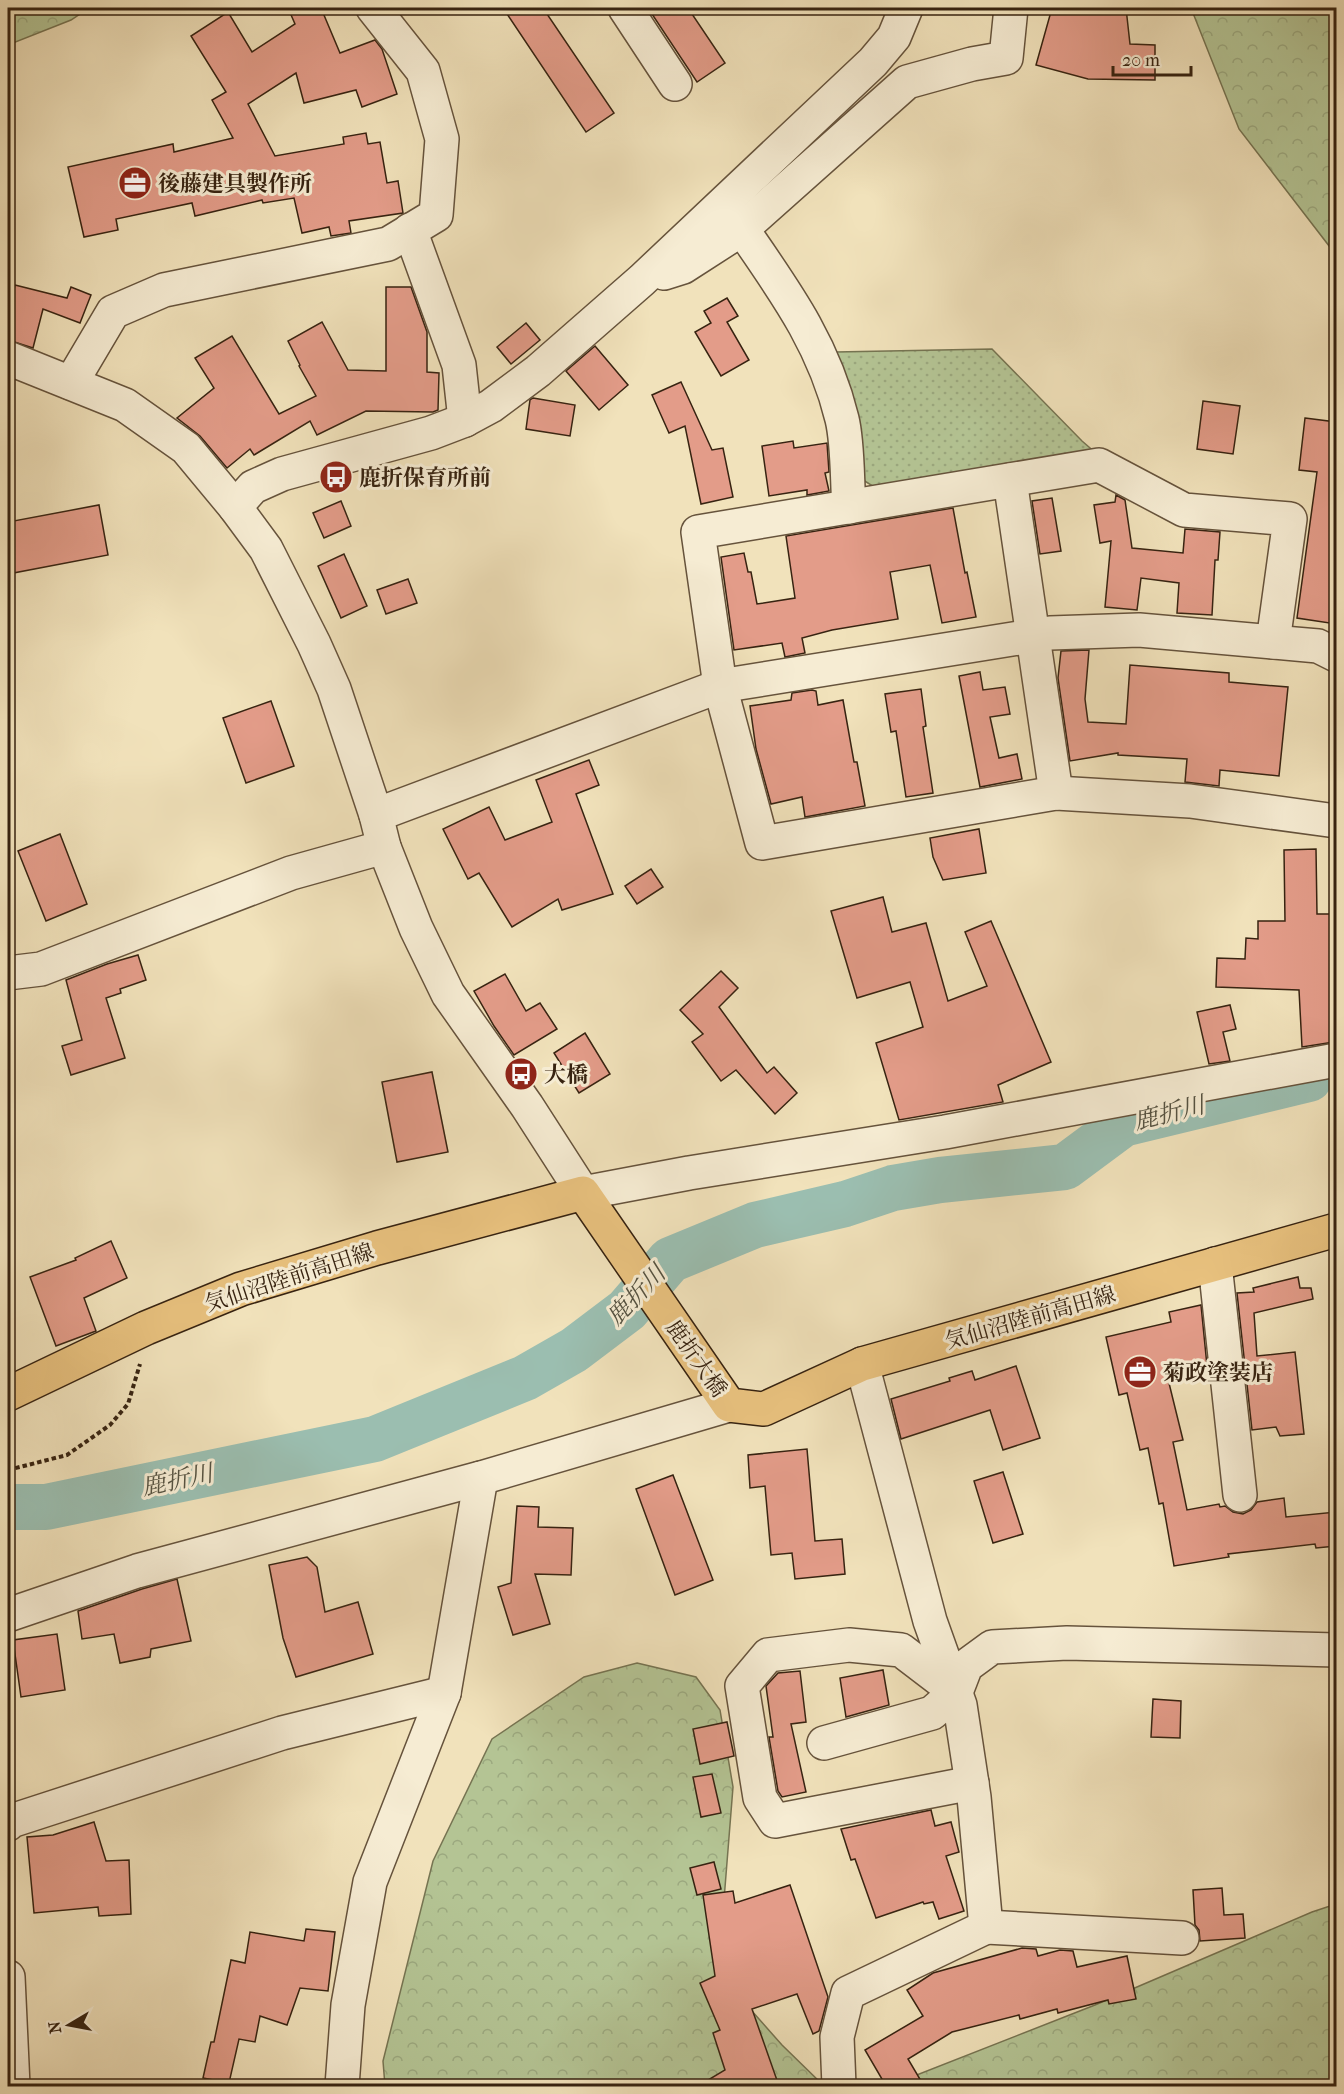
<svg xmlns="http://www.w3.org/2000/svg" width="1344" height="2094" font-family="'IM FELL French Canon','Noto Serif JP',serif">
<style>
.forest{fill:url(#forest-crowns);stroke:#767452;stroke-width:1.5}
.park{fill:url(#park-dots);stroke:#767452;stroke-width:1.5}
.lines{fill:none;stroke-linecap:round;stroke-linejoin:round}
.river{stroke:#9bbeb0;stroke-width:46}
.building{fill:#e39c89;stroke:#372311;stroke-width:1.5}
.minor-casing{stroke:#66533c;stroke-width:36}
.major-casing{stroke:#372311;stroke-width:36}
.path{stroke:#372311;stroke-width:4;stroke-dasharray:4.5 3;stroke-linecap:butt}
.minor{stroke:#f6ecd3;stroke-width:33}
.major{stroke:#e8c17e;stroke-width:33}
.labels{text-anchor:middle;stroke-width:6;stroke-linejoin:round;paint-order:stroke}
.poi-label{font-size:22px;font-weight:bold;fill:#372311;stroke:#f6ecd3;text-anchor:start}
.street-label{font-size:22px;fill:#372311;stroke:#f6ecd3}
.water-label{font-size:24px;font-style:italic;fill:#555241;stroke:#f6ecd3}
</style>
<defs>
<pattern id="forest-crowns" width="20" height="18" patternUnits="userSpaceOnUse" patternTransform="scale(1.5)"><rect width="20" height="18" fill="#b4c494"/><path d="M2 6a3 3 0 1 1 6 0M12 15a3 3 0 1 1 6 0" fill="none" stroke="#9ba87f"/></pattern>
<pattern id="park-dots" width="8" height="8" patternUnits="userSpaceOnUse" patternTransform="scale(1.5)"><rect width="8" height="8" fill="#b4c494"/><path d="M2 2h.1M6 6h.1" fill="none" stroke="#9ba87f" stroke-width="1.8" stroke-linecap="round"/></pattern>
</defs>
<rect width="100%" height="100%" fill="#f1e2bb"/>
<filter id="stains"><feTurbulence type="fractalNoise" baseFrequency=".00333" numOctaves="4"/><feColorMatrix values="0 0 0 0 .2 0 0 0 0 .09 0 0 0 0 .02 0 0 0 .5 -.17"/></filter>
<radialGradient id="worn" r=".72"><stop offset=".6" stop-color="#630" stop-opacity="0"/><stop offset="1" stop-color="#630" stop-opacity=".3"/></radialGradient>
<g class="forest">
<polygon points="8,8 89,8 71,20 8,45"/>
<polygon points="1191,8 1336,8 1336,252 1333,251 1239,129"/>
<polygon points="637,1663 696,1677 720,1710 733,1787 724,1900 735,1992 782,2045 824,2086 385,2086 383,2061 433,1861 492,1739 584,1677"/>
<polygon points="1336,1904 1336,2086 845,2086 904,2080 1095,2005 1312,1912"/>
</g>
<polygon class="park" points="992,349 1082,441 1097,454 879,490 863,480 836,352"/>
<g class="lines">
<polyline class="river" points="8,1507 46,1507 375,1439 525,1378 574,1350 627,1310 670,1260 755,1225 845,1204 893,1188 940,1180 1065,1167 1123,1124 1309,1079"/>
</g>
<g class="building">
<polygon points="288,8 321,8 340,53 375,40 382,49 397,94 362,107 356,90 304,103 296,73 248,104 275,156 344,144 343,137 366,133 368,144 380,142 387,183 398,181 403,213 349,221 351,233 331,236 329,227 302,233 294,198 263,203 262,200 195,216 192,203 116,219 118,230 84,237 68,167 173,144 174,152 233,138 212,100 226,92 191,36 228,12 252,52 295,24"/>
<polygon points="503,8 543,8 614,113 586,132"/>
<polygon points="648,8 688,8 725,63 697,82"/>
<polygon points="1052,8 1126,8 1130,44 1155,45 1155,80 1088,79 1036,65"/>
<polygon points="15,285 67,298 71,287 91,295 80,323 43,309 33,348 8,340 8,315"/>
<polygon points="386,287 411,287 427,332 427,372 439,373 438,410 433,412 366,411 317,435 310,421 254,455 250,449 227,468 200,436 177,418 214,388 195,358 232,336 279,414 316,396 299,366 300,365 288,341 322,322 348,370 386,371"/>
<polygon points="727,298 738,316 727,322 749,360 721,376 695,332 711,323 704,311"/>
<polygon points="526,323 540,340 511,364 497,347"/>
<polygon points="595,346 628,385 599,410 566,371"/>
<polygon points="681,382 712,450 723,448 733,497 701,504 685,426 669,433 652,395"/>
<polygon points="533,398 575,405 570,436 526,429 530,400"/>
<polygon points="1203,401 1240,406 1233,454 1197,449"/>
<polygon points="1305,418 1336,422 1336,624 1297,618 1317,472 1299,470"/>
<polygon points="793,441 794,448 827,443 829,472 825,473 829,491 807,495 807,490 769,496 762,446"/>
<polygon points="1116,495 1125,500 1132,548 1183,553 1185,529 1220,532 1218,560 1215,560 1212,615 1177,613 1179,583 1141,578 1137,610 1105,607 1111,541 1100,543 1094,505 1115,502"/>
<polygon points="1052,498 1061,551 1040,554 1032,501"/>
<polygon points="341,501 351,526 324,538 313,513"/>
<polygon points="99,505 108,555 8,574 8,522"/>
<polygon points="953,508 965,573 967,572 976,617 942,623 930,565 890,572 898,619 832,630 802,638 805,653 785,657 782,643 734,650 721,557 744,553 748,572 751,572 757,604 795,598 786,536"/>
<polygon points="344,554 367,606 341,618 318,566"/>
<polygon points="408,579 417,603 386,614 377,590"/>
<polygon points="1089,650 1085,699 1088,722 1126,724 1130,665 1229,673 1229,682 1288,687 1279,776 1220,770 1219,786 1185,782 1187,759 1118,755 1118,753 1070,761 1058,678 1061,651"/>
<polygon points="980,672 983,690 1005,687 1010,714 990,717 999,758 1017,754 1022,779 980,787 959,676"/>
<polygon points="921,689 926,726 923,727 933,793 906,797 896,731 891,732 885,694"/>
<polygon points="812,690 816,691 818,705 843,700 854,762 857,762 865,806 805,817 802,797 771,804 756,749 750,706 791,700 792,693"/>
<polygon points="271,701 294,766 246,783 223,718"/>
<polygon points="589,760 599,785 576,794 613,894 562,910 558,899 512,927 479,873 468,879 443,829 489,807 505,840 552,822 536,780"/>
<polygon points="979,829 986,873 943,880 933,857 930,838"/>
<polygon points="60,834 87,904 46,921 18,851"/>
<polygon points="1316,849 1317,914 1336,914 1336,1011 1332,1011 1334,1042 1302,1047 1299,990 1216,987 1217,958 1245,959 1246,938 1258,939 1258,921 1285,921 1284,850"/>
<polygon points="651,869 663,887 637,904 625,886"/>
<polygon points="883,897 892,932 926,923 948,1001 987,986 965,932 991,921 1051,1062 998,1085 1003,1102 899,1120 876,1043 923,1027 910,982 857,998 831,911"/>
<polygon points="138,955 146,980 120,989 121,993 106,998 125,1058 71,1075 62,1046 82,1040 66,980 107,964"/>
<polygon points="721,971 738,988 719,1007 767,1073 774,1067 797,1093 775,1114 736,1070 721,1081 692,1042 703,1034 680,1010"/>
<polygon points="505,974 526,1011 540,1003 557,1029 514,1055 494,1026 474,991"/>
<polygon points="1230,1005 1236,1029 1223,1032 1230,1061 1209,1064 1197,1012"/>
<polygon points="585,1033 610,1074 579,1093 554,1053"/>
<polygon points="432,1072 448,1152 397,1162 382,1082"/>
<polygon points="111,1241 127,1278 84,1298 96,1331 56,1346 30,1277 76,1260 75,1258"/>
<polygon points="1298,1277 1300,1288 1311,1288 1313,1299 1254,1313 1257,1356 1295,1352 1304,1434 1280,1436 1276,1427 1252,1430 1237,1293 1254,1292 1253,1288"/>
<polygon points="1201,1305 1207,1366 1167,1375 1183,1440 1173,1442 1187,1510 1219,1504 1220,1507 1225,1506 1233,1512 1243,1514 1251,1510 1257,1502 1284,1498 1286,1517 1336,1512 1336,1546 1316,1548 1315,1544 1228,1554 1229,1557 1174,1566 1163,1503 1159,1504 1148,1448 1140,1450 1127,1393 1119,1395 1106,1337 1171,1322 1169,1312"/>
<polygon points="1016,1366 1040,1438 1003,1450 990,1410 901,1439 891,1399 950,1381 949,1378 972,1371 975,1380"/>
<polygon points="807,1449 815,1541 842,1539 845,1574 795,1579 792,1553 771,1555 765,1486 750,1488 748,1455"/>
<polygon points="1003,1472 1023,1534 993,1543 974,1481"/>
<polygon points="673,1475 713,1580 675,1595 636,1489"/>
<polygon points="517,1506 539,1507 538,1527 573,1528 571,1575 535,1574 550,1624 513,1635 498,1587 511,1583"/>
<polygon points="307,1557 317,1567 325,1612 358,1602 373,1654 296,1677 283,1638 269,1565"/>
<polygon points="177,1579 191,1641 151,1649 150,1657 120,1663 114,1634 82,1639 78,1611 142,1589"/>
<polygon points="57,1634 65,1690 21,1697 13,1640"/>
<polygon points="883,1670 889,1705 846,1717 840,1678"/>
<polygon points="800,1671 806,1722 791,1724 806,1792 782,1797 778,1791 769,1737 773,1737 766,1686 778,1673"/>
<polygon points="1153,1699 1181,1701 1180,1738 1151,1737"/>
<polygon points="727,1722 734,1756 700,1764 693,1729"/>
<polygon points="712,1774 721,1813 701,1817 693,1777"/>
<polygon points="931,1810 935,1826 951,1822 959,1852 946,1856 964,1911 939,1919 933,1902 924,1904 923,1902 876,1918 855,1859 851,1860 841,1829"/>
<polygon points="94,1822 106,1861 129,1860 131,1914 99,1916 98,1907 34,1913 27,1837 53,1835"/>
<polygon points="714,1862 721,1889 697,1895 690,1868"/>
<polygon points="790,1885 828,1997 819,2031 813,2034 797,1994 752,2009 779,2086 698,2086 725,2070 713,2033 720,2030 700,1983 715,1976 703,1895 733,1891 735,1903"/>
<polygon points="1222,1888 1224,1915 1243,1914 1245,1938 1200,1941 1199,1930 1195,1925 1193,1890"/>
<polygon points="306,1929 335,1932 328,1991 300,1988 287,2025 260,2016 255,2042 239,2039 229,2083 203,2078 211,2042 214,2042 231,1960 245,1963 250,1932 304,1941"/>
<polygon points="1022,1948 1036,1949 1038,1956 1060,1950 1073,1951 1077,1967 1127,1956 1136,1999 1109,2004 1108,2000 1058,2013 1057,2009 1020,2019 1019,2015 952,2032 908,2059 924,2086 886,2086 865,2050 923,2016 907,1990 933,1973"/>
</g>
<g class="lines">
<defs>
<g id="minor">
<polyline points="625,8 675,84"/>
<polyline points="742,229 907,82 972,64 1006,58 1011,8"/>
<polyline points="410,230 459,365 465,420"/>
<path d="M664,273L683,267L742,229C784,290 824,344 842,419C848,443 847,481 849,507"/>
<polyline points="8,358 125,405 186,448 235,507 266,549 314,644 334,689 376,815 384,847 416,928 448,994 527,1106 583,1193 689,1173 945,1132 1336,1060"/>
<polyline points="71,383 113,312 164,290 388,244 436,215 442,139 423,71 373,8"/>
<polyline points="1010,480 1056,793"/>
<polyline points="235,507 253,487 282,474 431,433 465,420 491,406 538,371 642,280 873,62 894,37 906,8"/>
<polyline points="1273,642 1290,519 1184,510 1099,465 698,532 720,686 762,843 1056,793 1190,801 1336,821"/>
<polyline points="376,815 720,686 1050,633 1139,630 1318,646 1336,655"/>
<polyline points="8,973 41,969 291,873 384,847"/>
<polyline points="1215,1264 1240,1495"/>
<polyline points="8,1615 137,1571 481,1478 729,1405"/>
<polyline points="956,1692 966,1666 992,1647 1067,1643 1336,1650"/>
<polyline points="824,1743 932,1713 956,1692 901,1650 849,1645 768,1655 742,1686 760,1798 775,1821 972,1783"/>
<polyline points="8,1824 8,1822 282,1733 444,1693"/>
<polyline points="986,1927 1182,1938"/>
<polyline points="8,1977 13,2086"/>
<polyline points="342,2086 348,2005 370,1882 444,1693 481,1478"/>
<polyline points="839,2086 837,2037 848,1993 986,1927 974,1797 960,1705 930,1621 862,1364"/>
</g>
<polyline id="major" points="8,1394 146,1328 241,1289 377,1248 583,1193 729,1405 764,1409 862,1364 1336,1230"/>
</defs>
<use href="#minor" class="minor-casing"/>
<use href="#major" class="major-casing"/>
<polyline class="path" points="8,1470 67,1455 110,1425 128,1404 140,1364"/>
<use href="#minor" class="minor"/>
<use href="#major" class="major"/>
</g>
<defs>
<symbol id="office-disc" viewBox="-11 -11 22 22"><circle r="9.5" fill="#8f2418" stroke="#f6ecd3"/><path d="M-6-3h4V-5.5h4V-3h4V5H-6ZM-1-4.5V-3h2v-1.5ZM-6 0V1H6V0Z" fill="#fff"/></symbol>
<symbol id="bus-disc" viewBox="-11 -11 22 22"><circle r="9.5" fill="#8f2418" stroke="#f6ecd3"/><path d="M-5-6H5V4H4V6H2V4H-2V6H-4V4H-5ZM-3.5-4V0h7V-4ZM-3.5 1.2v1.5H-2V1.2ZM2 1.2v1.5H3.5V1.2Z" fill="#fff"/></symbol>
</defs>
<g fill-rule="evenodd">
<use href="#office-disc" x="116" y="164" width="38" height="38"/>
<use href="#bus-disc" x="317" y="458" width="38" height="38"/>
<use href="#bus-disc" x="502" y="1055" width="38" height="38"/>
<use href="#office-disc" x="1121" y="1353" width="38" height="38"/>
</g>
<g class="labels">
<g class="poi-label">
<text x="158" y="191">後藤建具製作所</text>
<text x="359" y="485">鹿折保育所前</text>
<text x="544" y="1082">大橋</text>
<text x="1163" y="1380">菊政塗装店</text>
</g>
<g class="street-label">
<text transform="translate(289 1277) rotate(-18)" y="8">気仙沼陸前高田線</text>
<text transform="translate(1030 1317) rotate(-16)" y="8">気仙沼陸前高田線</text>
<text transform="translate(697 1358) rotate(55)" y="8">鹿折大橋</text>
</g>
<g class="water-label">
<text transform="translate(1169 1113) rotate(-14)" y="8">鹿折川</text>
<text transform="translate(636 1295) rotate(-46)" y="8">鹿折川</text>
<text transform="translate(177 1480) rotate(-12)" y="8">鹿折川</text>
</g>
</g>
<rect width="1344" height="2094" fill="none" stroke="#f1e2bb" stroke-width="30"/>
<rect x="9" y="9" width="1326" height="2076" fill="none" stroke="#372311" stroke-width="3"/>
<rect x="15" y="15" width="1314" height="2064" fill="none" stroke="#372311" stroke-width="1.5"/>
<g transform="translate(69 2025) rotate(260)" stroke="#f6ecd3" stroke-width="4.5" paint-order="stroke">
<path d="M0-4.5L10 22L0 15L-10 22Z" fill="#372311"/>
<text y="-9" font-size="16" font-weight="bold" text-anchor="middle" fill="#372311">N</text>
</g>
<path d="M1113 66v9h78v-9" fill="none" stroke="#372311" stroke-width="3"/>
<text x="1122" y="66" font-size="18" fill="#372311" stroke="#f6ecd3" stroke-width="4.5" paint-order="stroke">20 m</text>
<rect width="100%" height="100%" filter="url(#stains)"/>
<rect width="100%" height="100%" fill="url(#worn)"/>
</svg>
